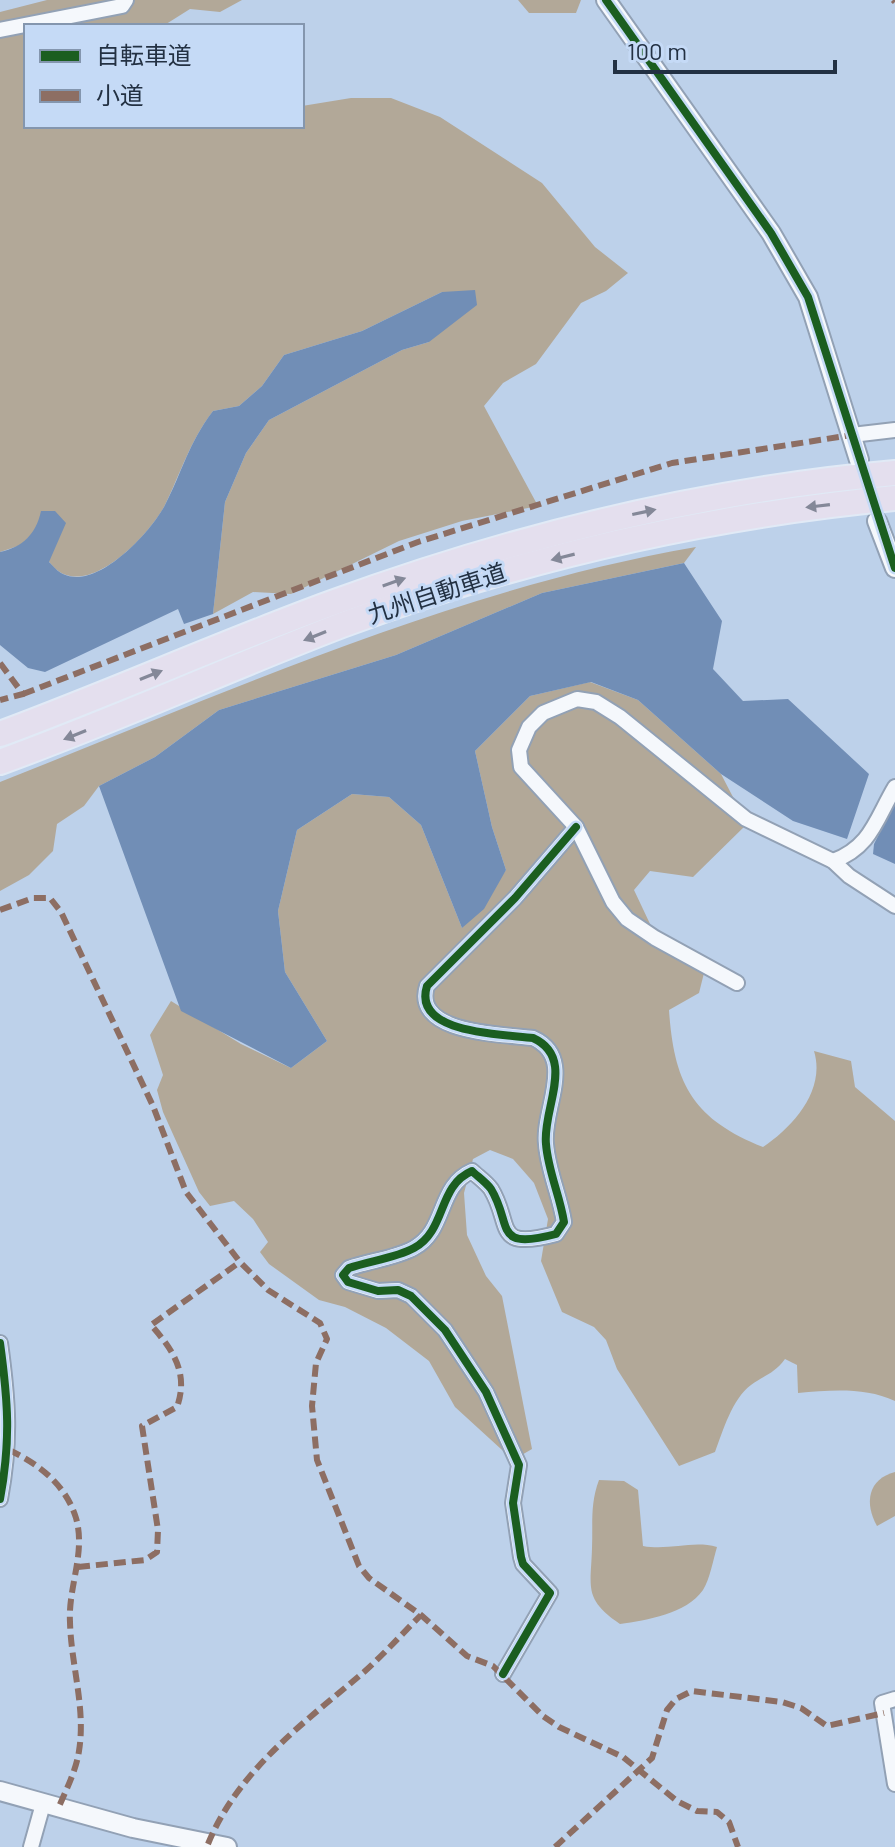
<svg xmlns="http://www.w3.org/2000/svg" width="895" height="1847" font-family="Barlow,'Noto Sans JP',sans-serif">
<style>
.forest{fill:#b2a898}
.water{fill:#718eb6}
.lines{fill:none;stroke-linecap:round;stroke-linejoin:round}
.street-casing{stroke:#92a1b5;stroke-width:18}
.secondary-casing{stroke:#92a1b5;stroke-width:22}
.highway-casing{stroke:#e1eaf6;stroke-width:28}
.street{stroke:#f5f8fc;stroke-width:14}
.secondary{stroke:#f5f8fc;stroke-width:18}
.highway{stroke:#e4dfee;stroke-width:24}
.quiet{stroke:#8d6e63;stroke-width:6;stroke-dasharray:12 6;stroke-linecap:butt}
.cycleway-casing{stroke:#c5daf6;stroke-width:13}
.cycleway{stroke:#1b5e20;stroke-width:8}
.oneway{fill:#848898}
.labels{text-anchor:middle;stroke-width:6;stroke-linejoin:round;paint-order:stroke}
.street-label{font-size:24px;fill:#233143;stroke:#c5daf6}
</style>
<rect width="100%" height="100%" fill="#bdd1ea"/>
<g class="forest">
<path d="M47,0H242L220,12L190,9L163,26H26V126H198C208,132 283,126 302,126V106L351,98H391L440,117L542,183L595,247L628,273L606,291L581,303L536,364L503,383L484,406L538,506L462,521L399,541L291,594L253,592L213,614L225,502L246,453L269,420L402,350L429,342L442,292L362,331L284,355L262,386L239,406L213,411C190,441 181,472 165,505C149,536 83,606 50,563C43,554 41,538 38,528L21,545L0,552V12Z"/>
<polygon points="518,0 581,0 576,13 529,13"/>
<path d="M696,547L684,563L542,593L396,655L219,710L155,757L99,786L84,806L57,824L53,851L29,875L0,891V782C228,692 454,589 696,547Z"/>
<path d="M590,682L638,700L721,774L747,824L693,877L650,871L634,890L651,926L704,973L699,993L669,1010C674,1084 693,1119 763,1147C793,1127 826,1090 814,1051L851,1061L855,1087L895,1121V1401C865,1387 831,1390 798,1393L797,1365L785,1359C775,1373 765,1375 751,1385C732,1399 723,1431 715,1452L679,1466L617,1369L606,1340L594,1327L562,1312L541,1261L548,1219L534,1183L513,1159L490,1150L473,1159L464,1193L467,1235L486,1276L502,1296L532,1449L513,1460L455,1407L429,1361L386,1328L345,1307L319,1300L269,1264L260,1252L268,1242L253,1219L234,1201L210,1206L199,1192L163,1112L157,1090L163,1075L150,1035L171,1001L241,1044L291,1068L327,1041L285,972L278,911L297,830L352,794L389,797L421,825L462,928L506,870L492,827L475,751L530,696Z"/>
<path d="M895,1472V1516L877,1526C864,1503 868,1479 895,1472Z"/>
<path d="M599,1480L624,1481L638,1490L643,1546C669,1551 692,1540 717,1547C713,1560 710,1579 703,1590C686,1614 647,1620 620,1624C583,1599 591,1587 592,1548C593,1523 590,1504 599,1480Z"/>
</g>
<g class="water">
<path d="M475,290L477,305L429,342L402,350L269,420L246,453L225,502L213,614L184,624L178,609L45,672L28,668L0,645V552C23,547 36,534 41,511H55L66,523L49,562C53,566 58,572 63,574C97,591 151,532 165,505C183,470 188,444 213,411L239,406L262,386L284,355L362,331L442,292Z"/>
<polygon points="684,563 722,621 713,669 743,701 788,699 869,774 847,839 793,821 721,774 638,700 591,682 530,696 475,751 492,827 506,870 484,909 462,928 421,825 389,797 352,794 297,830 278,911 285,972 327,1041 291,1068 181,1011 99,786 155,757 219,710 396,655 542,593"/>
<polygon points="895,802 895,864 873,854 874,844"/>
</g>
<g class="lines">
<defs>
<g id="street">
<polyline points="0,30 122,6 126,0"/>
<polyline points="852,435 895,430"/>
<path d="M833,861C871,847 876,819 895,787"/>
<polyline points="737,983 655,938 627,919 613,902 576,827 521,767 519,750 529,727 543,713 577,699 596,702 620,717 746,819 833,861 849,876 895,906"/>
<path d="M0,1343C8,1401 11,1440 0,1499"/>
<path d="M503,1674L550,1593L523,1564L521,1557L513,1503L519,1465L486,1392L445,1330L411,1296L398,1290L378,1291L348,1282L343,1275L349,1268C369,1261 396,1258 414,1248C447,1230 437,1186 472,1171C477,1176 486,1182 491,1189C513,1225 492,1251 556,1234L564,1222C560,1196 548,1171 546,1144C542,1109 577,1058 533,1038C502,1034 412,1034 427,986L515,898L576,827"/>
<polyline points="895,1699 882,1703 895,1784"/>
<polyline points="31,1847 43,1804"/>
</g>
<g id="secondary">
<polyline points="606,0 771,233 808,297 859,460"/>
<polyline points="877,521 895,568"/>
<polyline points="0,1791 133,1828 227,1847"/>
</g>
<g id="highway">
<path d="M0,734C111,693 220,644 332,603C513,537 703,490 895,473"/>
<path d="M0,762C116,720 227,669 342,625C519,559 707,516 895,498"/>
</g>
</defs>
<use href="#street" class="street-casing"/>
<use href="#secondary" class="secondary-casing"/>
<use href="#highway" class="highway-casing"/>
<use href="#street" class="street"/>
<use href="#secondary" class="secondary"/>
<use href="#highway" class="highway"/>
<g class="quiet">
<polyline points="893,0 895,2"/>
<polyline points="0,663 23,694 0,700"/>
<polyline points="23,694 418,542 672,463 852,435"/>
<polyline points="0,910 33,898 50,898 61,912 153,1106 186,1192 240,1262 268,1290 320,1323 327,1339 316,1363 312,1406 317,1460 359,1566 369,1578 421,1615 467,1656 493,1666 543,1716 559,1727 623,1757 677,1801 697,1811 717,1812 729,1822 738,1847"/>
<path d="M9,1450C39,1464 66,1485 76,1518C86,1553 68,1587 70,1622C71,1665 86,1708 79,1751C76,1771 66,1790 58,1809"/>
<path d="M78,1567L145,1560L157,1552L158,1530L142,1426L177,1407C189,1373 173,1350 151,1325L240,1262"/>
<path d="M208,1844C238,1770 305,1722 364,1672C384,1654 402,1634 421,1615"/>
<polyline points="555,1847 652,1758 667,1710 676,1699 692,1691 782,1702 801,1708 827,1726 884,1713"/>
</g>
<defs>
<g id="cycleway">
<polyline points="606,0 771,233 808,297 895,568"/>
<path d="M0,1343C8,1401 11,1440 0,1499"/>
<path d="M503,1674L550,1593L523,1564L521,1557L513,1503L519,1465L486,1392L445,1330L411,1296L398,1290L378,1291L348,1282L343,1275L349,1268C369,1261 396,1258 414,1248C447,1230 437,1186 472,1171C477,1176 486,1182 491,1189C513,1225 492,1251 556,1234L564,1222C560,1196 548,1171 546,1144C542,1109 577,1058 533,1038C502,1034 412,1034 427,986L515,898L576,827"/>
</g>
</defs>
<use href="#cycleway" class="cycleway-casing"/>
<use href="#cycleway" class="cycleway"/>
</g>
<defs><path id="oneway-solid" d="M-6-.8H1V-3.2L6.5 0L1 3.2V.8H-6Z" transform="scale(2)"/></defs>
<g class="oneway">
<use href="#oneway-solid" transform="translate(818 506) rotate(173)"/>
<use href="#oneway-solid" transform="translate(644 512) rotate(-12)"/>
<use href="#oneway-solid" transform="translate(563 557) rotate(166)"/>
<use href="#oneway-solid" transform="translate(394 582) rotate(-19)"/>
<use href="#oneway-solid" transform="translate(315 636) rotate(158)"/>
<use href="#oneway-solid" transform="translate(151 675) rotate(-22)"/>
<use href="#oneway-solid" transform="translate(75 735) rotate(158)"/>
</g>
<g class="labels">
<g class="street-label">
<text transform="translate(437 594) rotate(-18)" y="8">九州自動車道</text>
</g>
</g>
<rect x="24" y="24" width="280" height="104" fill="#c5daf6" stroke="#8496ae" stroke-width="2"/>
<rect x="40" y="50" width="40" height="12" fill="#1b5e20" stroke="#8496ae" stroke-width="2"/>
<text x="96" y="64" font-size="24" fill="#233143">自転車道</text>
<rect x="40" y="90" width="40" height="12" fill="#8d6e63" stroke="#8496ae" stroke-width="2"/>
<text x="96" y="104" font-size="24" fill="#233143">小道</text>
<path d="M615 60v12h220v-12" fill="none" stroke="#233143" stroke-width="4"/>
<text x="627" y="60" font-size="24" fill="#233143" stroke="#c5daf6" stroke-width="6" paint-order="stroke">100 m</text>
</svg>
